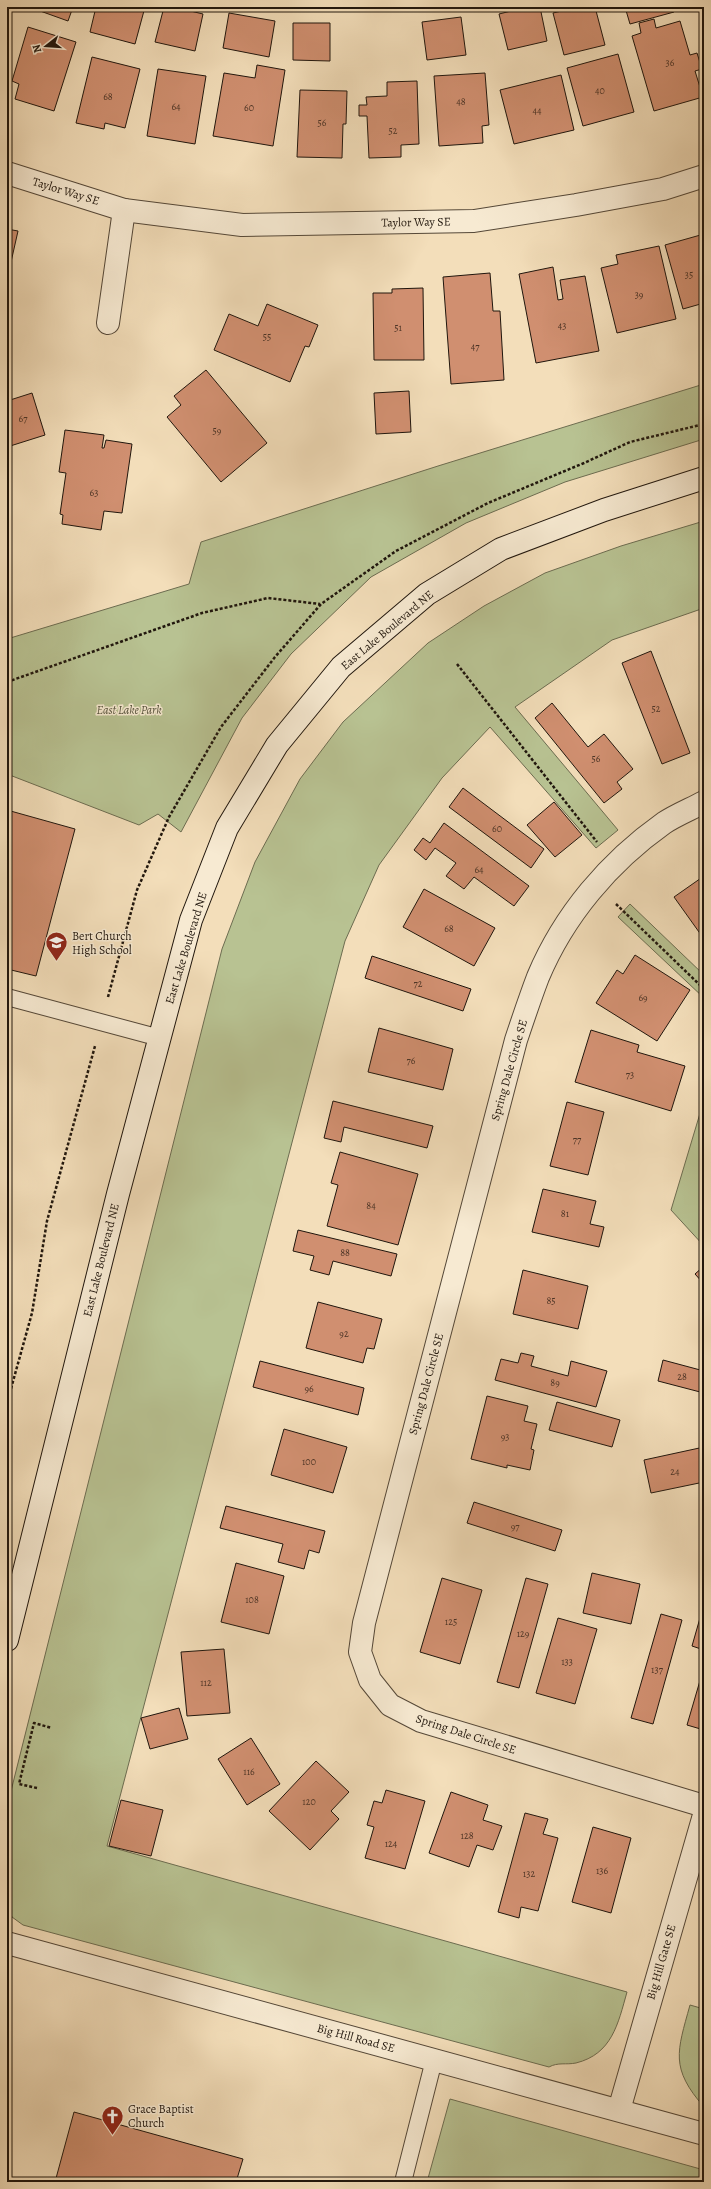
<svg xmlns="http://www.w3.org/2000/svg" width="711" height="2189" font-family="Alegreya,serif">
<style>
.green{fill:#b8c292;stroke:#6c6c50}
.building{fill:#d08f70;stroke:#20160d}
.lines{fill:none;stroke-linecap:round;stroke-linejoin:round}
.lane-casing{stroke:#554838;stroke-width:18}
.street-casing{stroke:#554838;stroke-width:24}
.secondary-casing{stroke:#20160d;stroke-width:24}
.path{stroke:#20160d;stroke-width:2.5;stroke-dasharray:3 2;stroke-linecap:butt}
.lane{stroke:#f7ead2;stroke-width:16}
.street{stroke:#f7ead2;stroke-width:22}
.secondary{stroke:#f7ead2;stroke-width:22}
.labels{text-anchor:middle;stroke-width:3;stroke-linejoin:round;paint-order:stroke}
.number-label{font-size:10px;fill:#4c3426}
.street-label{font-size:12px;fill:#20160d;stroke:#f7ead2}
.park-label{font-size:12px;font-style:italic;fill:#55523c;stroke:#f7ead2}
.poi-label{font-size:12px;fill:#20160d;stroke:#f7ead2;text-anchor:start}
</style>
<rect width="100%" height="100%" fill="#f3deba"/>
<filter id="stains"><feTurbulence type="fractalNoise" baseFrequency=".005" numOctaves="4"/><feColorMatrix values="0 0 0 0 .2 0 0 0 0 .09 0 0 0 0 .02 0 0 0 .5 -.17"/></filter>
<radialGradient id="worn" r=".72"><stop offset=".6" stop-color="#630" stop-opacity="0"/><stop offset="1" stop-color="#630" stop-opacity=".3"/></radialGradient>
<g class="green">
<polygon points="704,384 704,439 565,482 466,523 371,577 291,654 242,718 181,832 158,814 139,825 7,774 7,639 189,584 201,542 438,466"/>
<path d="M704,521V608L612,640L515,707L618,830L596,848L490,727L442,778L379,865L345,941L107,1846L627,1992C618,2024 612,2054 576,2063C566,2065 558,2062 549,2067L23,1925L12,1917L7,1905V1807L222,949L255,862L300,779L343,722L428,643L484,606L545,573L621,546Z"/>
<polygon points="630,904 704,975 704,998 618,917"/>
<polygon points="704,1100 704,1246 671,1210"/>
<path d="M690,2005L704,2009V2107C670,2068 677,2052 690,2005Z"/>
<polygon points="450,2099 704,2170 704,2182 427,2182"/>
</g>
<g class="building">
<polygon points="29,7 73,7 68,21"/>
<polygon points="96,7 145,7 135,44 90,32"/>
<polygon points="164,7 174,7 203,14 195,51 155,42"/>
<polygon points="527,7 540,7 547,41 508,50 499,14"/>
<polygon points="579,7 595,7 605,45 564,55 553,13"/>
<polygon points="625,7 673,7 674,12 630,24"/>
<polygon points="7,9 12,11 7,26"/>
<polygon points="229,13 275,21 269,57 223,48"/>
<polygon points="461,17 466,55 427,60 422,22"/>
<polygon points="654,19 656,28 680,21 690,55 697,53 702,69 695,71 703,97 654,111 632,36 641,33 639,23"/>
<polygon points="293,23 330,23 330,61 293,60"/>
<polygon points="28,27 76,42 54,111 15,99 19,84 12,81"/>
<polygon points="7,41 11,43 7,55"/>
<polygon points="618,54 634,112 583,126 567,68"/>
<polygon points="92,57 140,69 125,128 105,123 104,129 76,123"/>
<polygon points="257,65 285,70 273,146 213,136 224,73 255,78"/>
<polygon points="158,69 206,76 195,144 147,136"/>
<polygon points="485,73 489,125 482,126 483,143 439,146 434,76"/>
<polygon points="561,75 574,130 514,144 500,90"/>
<polygon points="417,81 419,144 401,145 401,157 369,158 367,116 359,116 359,105 367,105 366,97 387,96 387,82"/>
<polygon points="300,90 347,91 346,124 343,124 342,158 297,157"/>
<polygon points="7,229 18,231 9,271 7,271"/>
<polygon points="704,234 704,303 683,309 665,245"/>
<polygon points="659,246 676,319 617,333 601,268 618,264 616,255"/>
<polygon points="553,267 558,300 563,299 560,280 585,276 599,351 536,363 519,274"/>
<polygon points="490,273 493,311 500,311 504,380 451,384 443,277"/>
<polygon points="423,288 424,360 374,360 373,293 392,293 392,289"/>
<polygon points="267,304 318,325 309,347 305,346 290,382 214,350 229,314 258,326"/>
<polygon points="206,370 267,443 221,482 167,417 181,405 174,396"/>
<polygon points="409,391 411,432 376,434 374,393"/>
<polygon points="32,393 45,435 7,447 7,401"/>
<polygon points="65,430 104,435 102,448 104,448 106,440 132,444 122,513 104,511 101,530 62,524 63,515 60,514 66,473 59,472"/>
<polygon points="651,651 690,753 662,764 622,663"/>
<polygon points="552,703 588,747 604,734 633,769 617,782 622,789 604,803 535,718"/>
<polygon points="463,788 544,849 531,868 449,807"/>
<polygon points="554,802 582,835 555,857 527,825"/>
<polygon points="7,810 75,829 36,976 7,969"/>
<polygon points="444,823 529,886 514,906 474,877 464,889 446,876 456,863 435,848 426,860 414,850 423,838 430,843"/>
<polygon points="704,876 704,939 674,897"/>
<polygon points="424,889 495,928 474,966 403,927"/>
<polygon points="635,955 690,990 657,1041 596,1003 617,970 623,974"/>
<polygon points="372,956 471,989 463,1011 365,978"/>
<polygon points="379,1028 453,1049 443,1090 368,1072"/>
<polygon points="591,1030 639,1045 637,1052 685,1066 671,1111 575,1082"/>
<polygon points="333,1101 433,1126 427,1148 344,1127 341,1142 324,1138"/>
<polygon points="567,1102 604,1112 588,1175 550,1166"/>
<polygon points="340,1152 418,1174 398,1245 327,1226 338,1185 331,1183"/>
<polygon points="543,1189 596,1201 590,1224 604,1227 599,1247 532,1232"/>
<polygon points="298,1230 397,1254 391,1276 333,1261 329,1275 310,1270 314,1256 293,1251"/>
<polygon points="704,1266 704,1284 695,1274"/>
<polygon points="523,1270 588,1286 578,1329 513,1314"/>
<polygon points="318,1302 382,1319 374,1349 367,1348 363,1363 306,1348"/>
<polygon points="521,1353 534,1356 531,1366 568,1376 571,1361 607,1371 596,1407 495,1380 501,1359 518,1363"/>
<polygon points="663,1360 704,1371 704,1393 658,1381"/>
<polygon points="260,1361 364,1388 358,1415 253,1387"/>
<polygon points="487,1396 528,1406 524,1421 537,1424 531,1449 534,1450 530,1470 507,1465 507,1468 471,1459"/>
<polygon points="557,1402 620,1420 612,1447 549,1430"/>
<polygon points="284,1429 347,1447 333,1493 271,1475"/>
<polygon points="704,1447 704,1482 651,1493 644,1460"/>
<polygon points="474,1502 562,1530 555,1551 467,1523"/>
<polygon points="226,1506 325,1531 319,1553 309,1550 304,1569 278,1562 283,1544 220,1528"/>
<polygon points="236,1563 284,1576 269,1634 221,1622"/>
<polygon points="592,1573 640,1584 631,1624 583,1613"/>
<polygon points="442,1578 482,1590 460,1664 420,1652"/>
<polygon points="526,1578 548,1584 519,1688 497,1682"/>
<polygon points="704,1604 704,1650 692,1646"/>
<polygon points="661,1614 682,1620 653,1724 631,1718"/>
<polygon points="558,1618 597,1629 575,1704 536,1693"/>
<polygon points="224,1649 230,1713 187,1716 181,1652"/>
<polygon points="704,1667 704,1730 687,1725"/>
<polygon points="179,1708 188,1739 150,1749 141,1718"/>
<polygon points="251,1738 280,1784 247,1805 218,1759"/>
<polygon points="316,1761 349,1792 331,1811 339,1819 310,1850 269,1811"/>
<polygon points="386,1790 425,1801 405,1869 365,1858 374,1827 367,1825 374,1801 382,1803"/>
<polygon points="451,1792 488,1805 483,1820 502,1826 493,1850 477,1845 469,1867 429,1853"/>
<polygon points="121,1800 163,1810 151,1856 109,1846"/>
<polygon points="525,1813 548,1819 543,1834 558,1838 538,1911 521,1907 519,1918 498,1912"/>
<polygon points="593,1827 631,1838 611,1913 572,1902"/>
<polygon points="74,2112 243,2159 236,2182 55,2182"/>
</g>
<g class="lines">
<defs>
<g id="lane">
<polyline points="7,997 160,1038"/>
<polyline points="403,2182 434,2060"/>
</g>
<g id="street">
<polyline points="7,173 124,210 242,225 474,221 576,205 663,189 704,176"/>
<polyline points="108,323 124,210"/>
<path d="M704,802C691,809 676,815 664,823C609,862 564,915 538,977C530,998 523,1019 516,1040L364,1623L360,1652L370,1680L390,1705L421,1721L704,1806"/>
<polyline points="7,1943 704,2134"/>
<polyline points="619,2110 704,1815"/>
</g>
<polyline id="secondary" points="7,1640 118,1194 191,920 227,828 277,745 341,667 427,594 501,549 604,510 704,478"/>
</defs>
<use href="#lane" class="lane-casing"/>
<use href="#street" class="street-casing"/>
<use href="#secondary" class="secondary-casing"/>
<g class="path">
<polyline points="457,664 597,842"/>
<polyline points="7,682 202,613 268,598 320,604"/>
<polyline points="616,904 704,989"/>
<polyline points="108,997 137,890 169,817 221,727 275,657 321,604 396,551 488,503 584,463 630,442 704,424"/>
<polyline points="7,1403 32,1313 47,1221 95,1046"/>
<polyline points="37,1788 19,1784 34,1723 52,1728"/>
</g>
<use href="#lane" class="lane"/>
<use href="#street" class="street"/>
<use href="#secondary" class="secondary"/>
</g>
<defs>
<symbol id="school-pin" viewBox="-11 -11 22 30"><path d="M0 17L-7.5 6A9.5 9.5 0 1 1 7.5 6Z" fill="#8f2418" stroke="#f7ead2"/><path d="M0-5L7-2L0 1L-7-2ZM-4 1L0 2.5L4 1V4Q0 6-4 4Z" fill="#fff"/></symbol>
<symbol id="church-pin" viewBox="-11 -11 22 30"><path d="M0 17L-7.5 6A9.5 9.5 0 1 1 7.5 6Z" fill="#8f2418" stroke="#f7ead2"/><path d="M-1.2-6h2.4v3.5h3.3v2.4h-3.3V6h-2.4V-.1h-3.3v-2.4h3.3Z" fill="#fff"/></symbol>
</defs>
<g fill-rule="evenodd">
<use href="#school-pin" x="44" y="930" width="25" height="34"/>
<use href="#church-pin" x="100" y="2104" width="25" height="34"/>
</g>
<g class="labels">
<g class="number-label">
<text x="670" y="66">36</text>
<text x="600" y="94">40</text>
<text x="108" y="100">68</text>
<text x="461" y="105">48</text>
<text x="176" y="110">64</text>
<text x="249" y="111">60</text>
<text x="537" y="114">44</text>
<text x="322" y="126">56</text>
<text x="393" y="134">52</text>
<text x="689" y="278">35</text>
<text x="639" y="298">39</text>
<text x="562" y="329">43</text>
<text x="398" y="331">51</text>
<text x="267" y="340">55</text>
<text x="475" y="350">47</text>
<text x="23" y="422">67</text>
<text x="217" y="434">59</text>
<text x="94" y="496">63</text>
<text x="656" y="712">52</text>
<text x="596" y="762">56</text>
<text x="497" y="832">60</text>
<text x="479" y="873">64</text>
<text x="449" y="932">68</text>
<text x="418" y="987">72</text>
<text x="643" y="1001">69</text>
<text x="411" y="1064">76</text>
<text x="630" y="1078">73</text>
<text x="577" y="1143">77</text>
<text x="371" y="1209">84</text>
<text x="565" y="1217">81</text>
<text x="345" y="1256">88</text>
<text x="551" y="1304">85</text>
<text x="344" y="1337">92</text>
<text x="682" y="1380">28</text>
<text x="555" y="1386">89</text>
<text x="309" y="1392">96</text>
<text x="505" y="1440">93</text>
<text x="309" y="1465">100</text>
<text x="675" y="1475">24</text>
<text x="515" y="1530">97</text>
<text x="252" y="1603">108</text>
<text x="451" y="1625">125</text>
<text x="523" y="1637">129</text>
<text x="567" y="1665">133</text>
<text x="657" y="1673">137</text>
<text x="206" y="1686">112</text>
<text x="249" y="1775">116</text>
<text x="309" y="1805">120</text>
<text x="467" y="1839">128</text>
<text x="391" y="1847">124</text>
<text x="602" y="1874">136</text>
<text x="529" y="1877">132</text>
</g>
<g class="street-label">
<text transform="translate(66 191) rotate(17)" y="4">Taylor Way SE</text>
<text transform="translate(416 222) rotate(-1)" y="4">Taylor Way SE</text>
<text transform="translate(387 630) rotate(-40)" y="4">East Lake Boulevard NE</text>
<text transform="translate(186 948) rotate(-73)" y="4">East Lake Boulevard NE</text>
<text transform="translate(509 1070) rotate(-74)" y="4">Spring Dale Circle SE</text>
<text transform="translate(101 1260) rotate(-76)" y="4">East Lake Boulevard NE</text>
<text transform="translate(426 1384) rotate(-75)" y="4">Spring Dale Circle SE</text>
<text transform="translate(466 1734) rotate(18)" y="4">Spring Dale Circle SE</text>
<text transform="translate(661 1962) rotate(-74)" y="4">Big Hill Gate SE</text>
<text transform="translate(356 2038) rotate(15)" y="4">Big Hill Road SE</text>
</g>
<g class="park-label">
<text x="129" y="714">East Lake Park</text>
</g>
<g class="poi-label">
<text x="72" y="940">Bert Church<tspan x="72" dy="14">High School</tspan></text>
<text x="128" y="2113">Grace Baptist<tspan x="128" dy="14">Church</tspan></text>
</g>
</g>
<rect width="711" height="2189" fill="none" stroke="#f3deba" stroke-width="24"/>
<rect x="8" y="8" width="695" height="2173" fill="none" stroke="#20160d" stroke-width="2"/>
<rect x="12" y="12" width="687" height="2165" fill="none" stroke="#20160d"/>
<g transform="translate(46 46) rotate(253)" stroke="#f7ead2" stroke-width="3" paint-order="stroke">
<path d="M0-3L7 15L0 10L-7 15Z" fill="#20160d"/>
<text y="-6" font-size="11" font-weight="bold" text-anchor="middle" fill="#20160d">N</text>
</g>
<rect width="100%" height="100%" filter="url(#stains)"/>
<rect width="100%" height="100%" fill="url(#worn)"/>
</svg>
